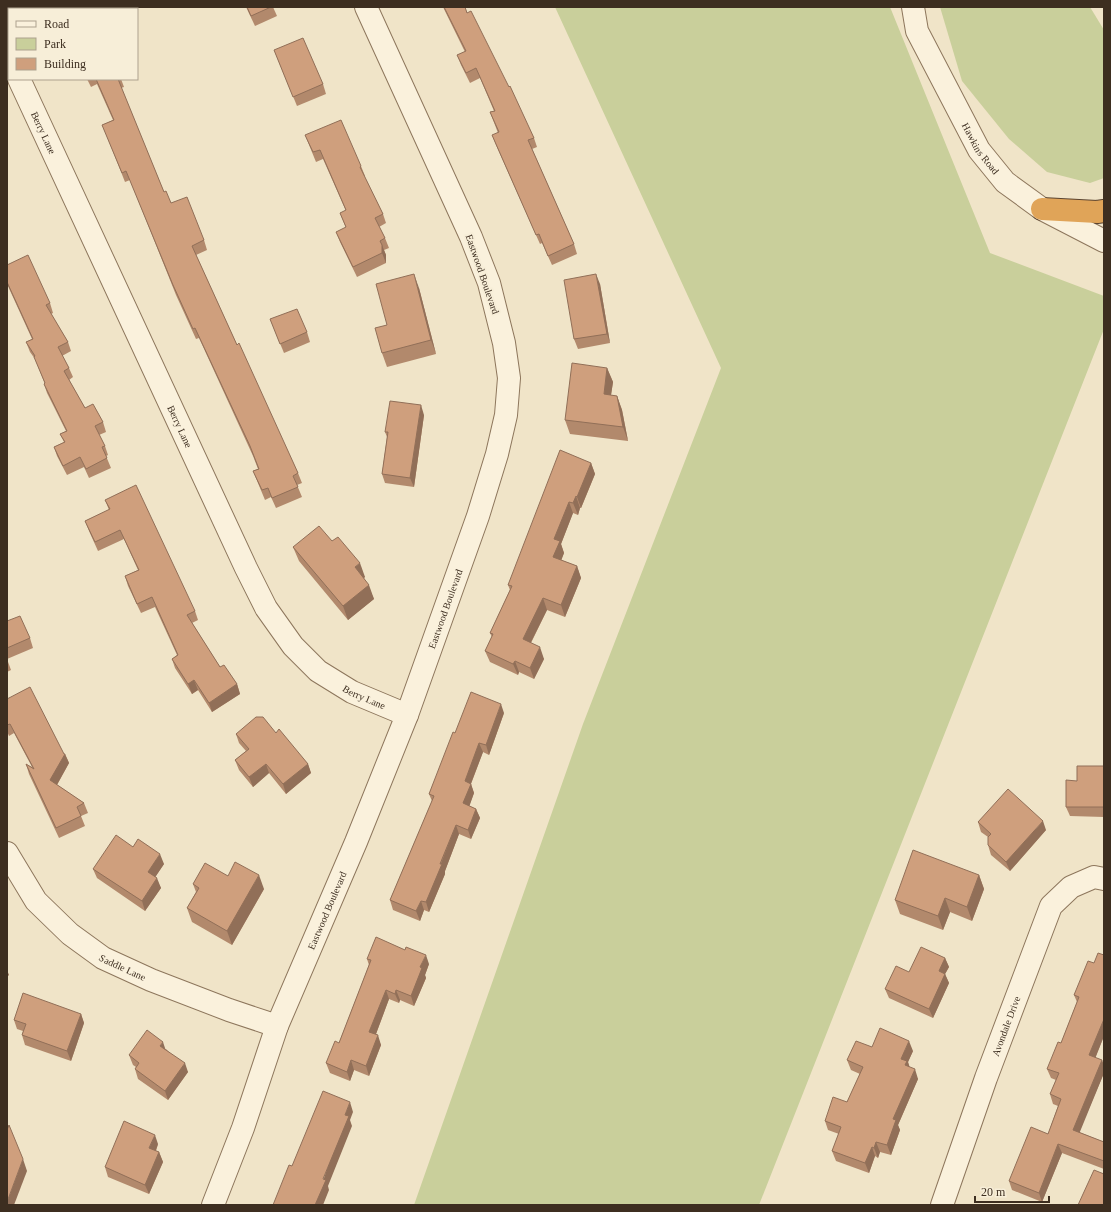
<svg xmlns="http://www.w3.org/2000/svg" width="1111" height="1212" font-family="Georgia,serif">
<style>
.green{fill:#c9cf9b}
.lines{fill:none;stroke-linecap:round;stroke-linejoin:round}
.minor-casing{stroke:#8d765c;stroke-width:24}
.highway-casing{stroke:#5b4430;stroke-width:24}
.minor{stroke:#faf1dc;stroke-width:22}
.highway{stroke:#e0a458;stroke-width:22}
.wall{fill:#b2896c}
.shaded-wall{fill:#916f58}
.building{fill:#cf9f7d;stroke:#916f58}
.labels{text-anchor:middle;stroke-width:4;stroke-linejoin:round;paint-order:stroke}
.street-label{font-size:10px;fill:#3d2e20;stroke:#f7eed8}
</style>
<rect width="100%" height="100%" fill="#f0e4c8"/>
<g class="green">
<polygon points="555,7 890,7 990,253 1104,296 1104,329 759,1205 414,1205 583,724 721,368"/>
<polygon points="940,7 1090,7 1104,30 1104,178 1090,183 1047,172 1009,139 962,81"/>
</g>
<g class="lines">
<defs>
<g id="minor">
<path id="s1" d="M913,7L917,31L979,150L1005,182L1042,209L1104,241"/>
<polyline points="7,53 9,58"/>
<path id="s2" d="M19,79L246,568L266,608L293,646L318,671L352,692L407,715"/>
<path id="s3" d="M7,853L36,901L70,934L103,958L151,980L229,1010L277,1026"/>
<path id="s4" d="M213,1205L243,1128L277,1026L356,842L407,715L478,516L497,454L506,415L509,378L504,343L489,283L471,237L366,7"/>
<path id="s5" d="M942,1205L986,1078L1051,906L1071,887L1094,877L1104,879"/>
</g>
<polyline id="highway" points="1042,209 1097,212 1104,211"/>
</defs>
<use href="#minor" class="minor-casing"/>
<use href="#highway" class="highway-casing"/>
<use href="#minor" class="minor"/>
<use href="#highway" class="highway"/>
</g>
<g class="wall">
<polygon points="246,7 273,7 277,16 255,26"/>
<polygon points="443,7 465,7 467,13 534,138 537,147 532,149 574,244 577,254 552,265 542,243 540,244 496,145 492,135 498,133 490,112 494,111 480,78 470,83 461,65 457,55 465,52"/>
<polygon points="274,50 323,84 326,94 297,106"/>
<polygon points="87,79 121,79 124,87 121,88 164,192 171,203 204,240 207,250 196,255 237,345 298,473 302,483 297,485 302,497 276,508 271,497 265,500 253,471 258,469 253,456 199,338 196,339 176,295 130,180 125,182 106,134 102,125 113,120 97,84 91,87"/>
<polygon points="305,135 361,166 365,176 364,176 383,214 386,223 379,227 385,238 389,248 384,250 386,255 386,263 357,277 340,242 336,232 346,228 340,213 346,211 323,159 316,162"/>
<polygon points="7,265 50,303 53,313 51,314 68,342 71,351 62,356 69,368 73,377 69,380 85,408 103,422 106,432 99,435 105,446 108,455 106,456 111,468 89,478 84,467 67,475 57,456 54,447 64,442 60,434 66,431 47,393 44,384 45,384 35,359 30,352 26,342 32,339 7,284"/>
<polygon points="600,284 610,343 578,349 574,339"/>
<polygon points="419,288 436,354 387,367 382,353 387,325"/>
<polygon points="270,319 307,332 310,342 284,353"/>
<polygon points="607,368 613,382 611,395 617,396 622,410 628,441 570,434 565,420"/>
<polygon points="424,415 414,487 385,483 382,474 387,437 385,432"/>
<polygon points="591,463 595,474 581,508 580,508 578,515 573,513 561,544 564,553 561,560 577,566 581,578 565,617 547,610 531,643 544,659 534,679 519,672 518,675 490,662 485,651 492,637 490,633 510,590 508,585"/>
<polygon points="105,500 195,611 198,620 192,623 220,667 237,684 240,694 212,712 198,690 192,694 175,668 172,659 177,655 155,607 141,613 128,586 125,576 138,570 124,539 98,551 89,531 85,521 109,510"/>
<polygon points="332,541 365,577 364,578 374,599 348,620 299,561 293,547"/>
<polygon points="7,621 30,638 33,648 7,659"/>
<polygon points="7,659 11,670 7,672"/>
<polygon points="7,699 64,754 65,754 69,763 57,785 84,803 88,813 81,816 85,826 59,838 29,774 26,764 32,767 14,733 9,736 7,731"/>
<polygon points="504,713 489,755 483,752 471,784 474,793 469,806 476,809 480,818 471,839 459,834 445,871 445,874 429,912 424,910 420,921 393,910 390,900 432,801 429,794 455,733"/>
<polygon points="276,733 308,764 311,773 286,794 269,773 253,787 239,770 235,760 246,751 239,743 236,734"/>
<polygon points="1104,766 1104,817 1070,816 1066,807 1077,781"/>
<polygon points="978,822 1046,830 1010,871 991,855 988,845 988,837 981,832"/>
<polygon points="133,847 164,864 155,877 161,888 145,911 97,878 93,869"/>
<polygon points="979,875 984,889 972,921 950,912 943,930 900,914 895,900"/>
<polygon points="228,876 264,889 232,945 192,922 187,908 196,892 193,884"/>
<polygon points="1104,955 1104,1036 1095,1058 1102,1060 1104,1066 1104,1073 1079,1132 1104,1142 1104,1169 1062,1153 1042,1202 1012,1190 1009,1181 1048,1134 1058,1106 1053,1104 1050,1094 1056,1080 1051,1078 1047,1069 1061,1043 1077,1002 1074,995 1094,963"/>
<polygon points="945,958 949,967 945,974 949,983 933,1018 889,998 885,989 909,972"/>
<polygon points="367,959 429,964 425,975 426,978 414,1006 400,1000 399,1003 389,999 376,1034 381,1045 369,1076 354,1070 350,1081 330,1073 326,1063 339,1043 369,965"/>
<polygon points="81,1014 84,1023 71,1061 25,1045 22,1035 23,1031 17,1029 14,1020"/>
<polygon points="872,1047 913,1051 908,1062 909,1067 918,1079 898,1125 900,1130 891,1155 880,1152 878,1158 875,1156 869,1173 836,1161 832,1151 839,1134 828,1130 825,1121 847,1102 860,1074 851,1070 847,1060"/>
<polygon points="166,1049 188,1072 168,1100 138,1079 135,1069 136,1067 133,1065 129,1055"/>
<polygon points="158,1144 156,1151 159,1152 163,1162 149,1194 108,1177 105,1167"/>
</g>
<g class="shaded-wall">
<polygon points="382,245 386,255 386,263 382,253"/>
<polygon points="414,274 419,288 436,354 431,340"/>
<polygon points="596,274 600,284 610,343 607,334"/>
<polygon points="607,368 613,382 609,408 604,394"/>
<polygon points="617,396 622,410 628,441 623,427"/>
<polygon points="421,405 424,415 414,487 410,478"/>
<polygon points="591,463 595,474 581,508 577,497"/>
<polygon points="576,496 580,508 578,515 573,503"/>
<polygon points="569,502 573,513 561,544 564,553 558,569 553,557 554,539"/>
<polygon points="360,563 365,577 360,581 355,567"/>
<polygon points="577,566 581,578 565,617 561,605"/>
<polygon points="369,585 374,599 348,620 343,606"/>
<polygon points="543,598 547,610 527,650 523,639"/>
<polygon points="540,647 544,659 534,679 530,668"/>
<polygon points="515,661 519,672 518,675 513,664"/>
<polygon points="194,680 198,690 192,694 188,684"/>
<polygon points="237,684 240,694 212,712 209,703"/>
<polygon points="501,704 504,713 489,755 486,745"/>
<polygon points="479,743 483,752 470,786 471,784 474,793 467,813 463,803 465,781"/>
<polygon points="65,754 69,763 54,790 50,780"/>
<polygon points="266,764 269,773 253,787 249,777"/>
<polygon points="308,764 311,773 286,794 283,784"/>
<polygon points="476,809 480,818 471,839 468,830"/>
<polygon points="1043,821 1046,830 1010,871 1006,862"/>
<polygon points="456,825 459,834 445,871 445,874 429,912 426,902"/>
<polygon points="160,854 164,864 152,882 148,872"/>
<polygon points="259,875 264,889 232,945 227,931"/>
<polygon points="979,875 984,889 972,921 967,907"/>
<polygon points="157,878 161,888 145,911 142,901"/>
<polygon points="945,898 950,912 943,930 938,916"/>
<polygon points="421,901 424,910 420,921 416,911"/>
<polygon points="426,955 429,964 425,975 426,978 414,1006 411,996 420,967"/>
<polygon points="945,958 949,967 945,974 949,983 933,1018 929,1009 939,971"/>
<polygon points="7,970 9,975 7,977"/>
<polygon points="386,990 389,999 373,1042 369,1032"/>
<polygon points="396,990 400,1000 399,1003 395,994"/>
<polygon points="81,1014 84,1023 71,1061 67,1051"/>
<polygon points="1104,1019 1104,1036 1093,1064 1089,1055"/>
<polygon points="378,1035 381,1045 369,1076 366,1066"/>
<polygon points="909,1041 913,1051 908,1062 911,1071 909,1075 901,1059"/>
<polygon points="163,1042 166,1051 160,1046"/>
<polygon points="351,1060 354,1070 350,1081 347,1072"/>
<polygon points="1102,1060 1104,1066 1104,1073 1077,1139 1073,1130"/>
<polygon points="185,1063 188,1072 168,1100 165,1091"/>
<polygon points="915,1069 918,1079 898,1125 900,1130 891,1155 887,1145 893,1119"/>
<polygon points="350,1102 353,1112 350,1120 352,1126 328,1186 329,1190 323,1205 315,1205 345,1115"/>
<polygon points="155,1135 158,1144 153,1158 149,1148"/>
<polygon points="876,1142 880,1152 878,1158 874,1148"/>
<polygon points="1058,1144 1062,1153 1042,1202 1039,1193"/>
<polygon points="872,1147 875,1156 869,1173 865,1163"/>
<polygon points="159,1152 163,1162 149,1194 145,1185"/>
<polygon points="23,1159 27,1171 14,1205 7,1205 7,1202"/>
</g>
<g class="building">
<polygon points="247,7 271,7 251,16"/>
<polygon points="444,7 465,7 467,13 471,11 509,87 510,86 534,138 528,140 574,244 548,256 539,234 536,235 492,135 499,132 490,112 495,111 476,68 466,73 457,55 466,51"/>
<polygon points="303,38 323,84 293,97 274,50"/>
<polygon points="96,79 118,79 164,192 166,191 171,203 187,197 204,240 192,246 237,345 239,343 298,473 293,476 298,487 272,498 268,488 262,490 253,471 259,469 250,446 195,328 193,329 173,285 126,171 122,173 102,125 114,120"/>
<polygon points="341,120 361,166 360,167 383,214 375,218 385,238 380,241 382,245 382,253 353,267 336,232 346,227 340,213 346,210 320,150 313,152 305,135"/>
<polygon points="28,255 50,303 46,305 68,342 58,347 69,368 64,371 85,408 93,404 103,422 95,426 105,446 102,447 107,458 86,469 80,457 63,466 54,447 65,442 60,434 67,431 44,384 45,383 34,357 35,356 26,342 33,339 7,282 7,265"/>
<polygon points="414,274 431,340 382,353 375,328 387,325 376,284"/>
<polygon points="596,274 607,334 574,339 564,280"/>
<polygon points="297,309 307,332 280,344 270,319"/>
<polygon points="572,363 607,368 604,394 617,396 623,427 565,420"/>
<polygon points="390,401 421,405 410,478 382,474 388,432 385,432"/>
<polygon points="560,450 591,463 577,497 576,496 573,503 569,502 554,539 560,541 553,557 577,566 561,605 543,598 523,639 540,647 530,668 515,661 513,664 485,651 493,634 490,633 512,586 508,585"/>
<polygon points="136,485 195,611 187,615 220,667 224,665 237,684 209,703 194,680 188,684 172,659 178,655 152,597 137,604 125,576 139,570 120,530 95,542 85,521 110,509 105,500"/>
<polygon points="319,526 332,541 338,537 360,563 355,567 369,585 343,606 293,547"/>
<polygon points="20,616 30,638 7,648 7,621"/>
<polygon points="30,687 64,754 65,754 50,780 84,803 77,807 81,816 56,828 26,764 34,769 10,724 7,725 7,699"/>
<polygon points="471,692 501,704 486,745 479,743 465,781 471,784 463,803 476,809 468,830 456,825 440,864 442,864 426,902 421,901 416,911 390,900 434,796 429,794 453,732 455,733"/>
<polygon points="256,717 263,717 276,733 279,729 308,764 283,784 266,764 249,777 235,760 249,749 236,734"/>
<polygon points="1077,766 1104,766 1104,807 1066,807 1066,780 1077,781"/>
<polygon points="1008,789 1043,821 1006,862 988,845 988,837 991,834 978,822"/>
<polygon points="116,835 133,847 138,839 160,854 148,872 157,878 142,901 93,869"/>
<polygon points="913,850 979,875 967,907 945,898 938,916 895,900"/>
<polygon points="235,862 259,875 227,931 187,908 199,888 193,884 205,863 228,876"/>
<polygon points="376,937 405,950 406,947 426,955 420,967 422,968 411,996 396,990 395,994 386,990 369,1032 378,1035 366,1066 351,1060 347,1072 326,1063 335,1041 339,1043 371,960 367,959"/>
<polygon points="921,947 945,958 939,971 945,974 929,1009 885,989 896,966 909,972"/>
<polygon points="1098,953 1104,955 1104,1019 1089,1055 1102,1060 1073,1130 1104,1142 1104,1161 1058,1144 1039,1193 1009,1181 1031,1127 1048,1134 1061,1099 1050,1094 1059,1073 1047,1069 1058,1042 1061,1043 1079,997 1074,995 1088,961 1094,963"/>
<polygon points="23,993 81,1014 67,1051 22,1035 26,1024 14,1020"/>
<polygon points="880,1028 909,1041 901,1059 907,1061 905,1065 915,1069 893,1119 896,1120 887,1145 876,1142 874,1148 872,1147 865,1163 832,1151 841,1127 825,1121 833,1097 847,1102 863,1067 847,1060 856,1041 872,1047"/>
<polygon points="147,1030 163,1042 160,1046 185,1063 165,1091 135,1069 139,1063 129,1055"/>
<polygon points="323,1091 350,1102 345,1115 349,1116 323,1179 326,1180 315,1205 273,1205 289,1165 292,1166"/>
<polygon points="124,1121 155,1135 149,1148 159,1152 145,1185 105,1167"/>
<polygon points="9,1125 23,1159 7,1202 7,1130"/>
<polygon points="1094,1170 1104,1174 1104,1205 1078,1205"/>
</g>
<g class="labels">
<g class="street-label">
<text dy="4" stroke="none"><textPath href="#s2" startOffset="59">Berry Lane</textPath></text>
<text dy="4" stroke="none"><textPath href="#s1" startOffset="158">Hawkins Road</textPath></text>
<text transform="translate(483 274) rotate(71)" y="4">Eastwood Boulevard</text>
<text dy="4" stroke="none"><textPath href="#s2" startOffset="383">Berry Lane</textPath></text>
<text dy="4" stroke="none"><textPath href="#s4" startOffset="640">Eastwood Boulevard</textPath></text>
<text dy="4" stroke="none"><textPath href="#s2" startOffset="719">Berry Lane</textPath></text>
<text dy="4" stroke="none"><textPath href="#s4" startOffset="316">Eastwood Boulevard</textPath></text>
<text dy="4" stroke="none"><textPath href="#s3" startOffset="166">Saddle Lane</textPath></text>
<text dy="4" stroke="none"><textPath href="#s5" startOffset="190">Avondale Drive</textPath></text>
</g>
</g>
<rect width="1111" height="1212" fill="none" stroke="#3d2e20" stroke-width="16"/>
<rect x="8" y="8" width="130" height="72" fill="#f7eed8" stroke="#ada18e"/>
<rect x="16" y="21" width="20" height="6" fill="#faf1dc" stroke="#ada18e"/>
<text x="44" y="28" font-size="12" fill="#3d2e20">Road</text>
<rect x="16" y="38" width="20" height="12" fill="#c9cf9b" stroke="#ada18e"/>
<text x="44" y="48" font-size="12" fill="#3d2e20">Park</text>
<rect x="16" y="58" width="20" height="12" fill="#cf9f7d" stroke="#ada18e"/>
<text x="44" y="68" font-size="12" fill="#3d2e20">Building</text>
<path d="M975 1196v6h74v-6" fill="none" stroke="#3d2e20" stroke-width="2"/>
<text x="981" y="1196" font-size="12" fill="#3d2e20" stroke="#f7eed8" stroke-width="3" paint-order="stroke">20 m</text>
</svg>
